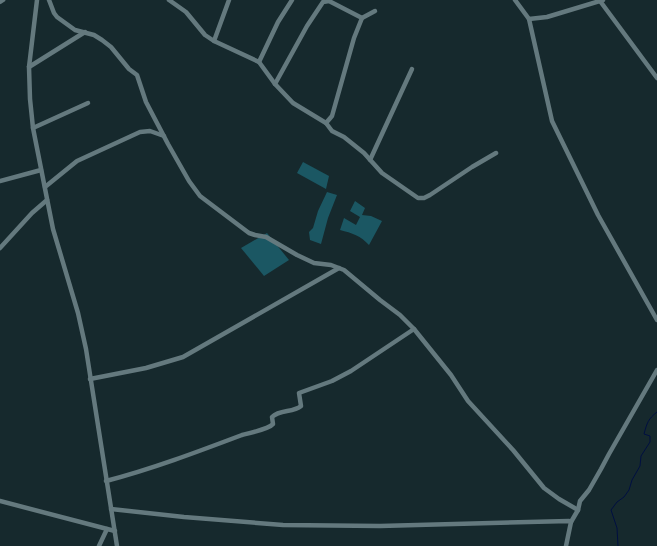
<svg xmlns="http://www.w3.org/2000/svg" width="657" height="546" font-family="'Source Sans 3',sans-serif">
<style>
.green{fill:#1b5763}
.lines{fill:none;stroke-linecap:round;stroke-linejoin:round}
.stream{stroke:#000f41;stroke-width:1}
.minor{stroke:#64797e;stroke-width:4.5}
</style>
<rect width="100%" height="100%" fill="#16292d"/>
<g class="green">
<polygon points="303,162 329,176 326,189 297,173"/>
<polygon points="327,192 337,195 328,218 321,244 310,240 309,232 313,228 318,211"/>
<path d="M355,201L365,208L362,215L371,216L382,221L369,245C361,236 352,233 340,230L344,218L356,225L360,217L350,211Z"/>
<polygon points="267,233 289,260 264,276 241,248"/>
</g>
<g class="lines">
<path class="stream" d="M618,546L617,528L611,510L617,502L624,497L629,490L632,480L640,466L641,456L650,442V436L644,434C647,423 648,419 657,412"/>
<g class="minor">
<polyline points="37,0 29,67 30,99 33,128 53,229 78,313 86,349 117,546"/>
<polyline points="49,0 54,13 57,17 75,30 94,35 102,40 111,47 129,69 137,75 146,102 168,144 189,181 200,196 249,233 255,235 266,237 297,255 314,263 331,265 344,270 380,300 400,315 414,329 451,375 468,401 513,450 544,488 559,499 578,510"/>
<polyline points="169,0 186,12 205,35 214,41 259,62 275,84 293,103 326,123 332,131 344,137 364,153 382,173 418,198 424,198 430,195 472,167 496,153"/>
<polyline points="515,0 529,19 552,121 598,215 657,320"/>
<polyline points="600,1 657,78"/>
<polyline points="0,2 3,0"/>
<polyline points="529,19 547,17 603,0"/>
<polyline points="214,41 229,0"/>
<polyline points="259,62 278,22 292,0"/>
<polyline points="29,67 85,32"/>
<polyline points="275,84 307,26 323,2 329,1 362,18"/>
<polyline points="326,123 332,116 354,38 362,18 375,11"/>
<polyline points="33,128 88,103"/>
<polyline points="370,160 412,69"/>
<polyline points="0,181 41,170"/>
<polyline points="45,187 77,161 140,132 150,131 164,136"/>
<polyline points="0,248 32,213 47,200"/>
<polyline points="90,379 146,368 183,357 339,268"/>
<path d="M106,481C152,469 197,452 242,435C250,433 269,429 273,424L272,417C280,409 293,413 301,406L299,393L332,381L351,371L414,329"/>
<polyline points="0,501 115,531"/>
<polyline points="111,509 184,517 283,525 380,526 569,521 571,522"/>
<polyline points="99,546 107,529"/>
<polyline points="566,546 571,522 578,510 580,501 589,490 601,469 609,454 657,370"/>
</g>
</g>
</svg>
